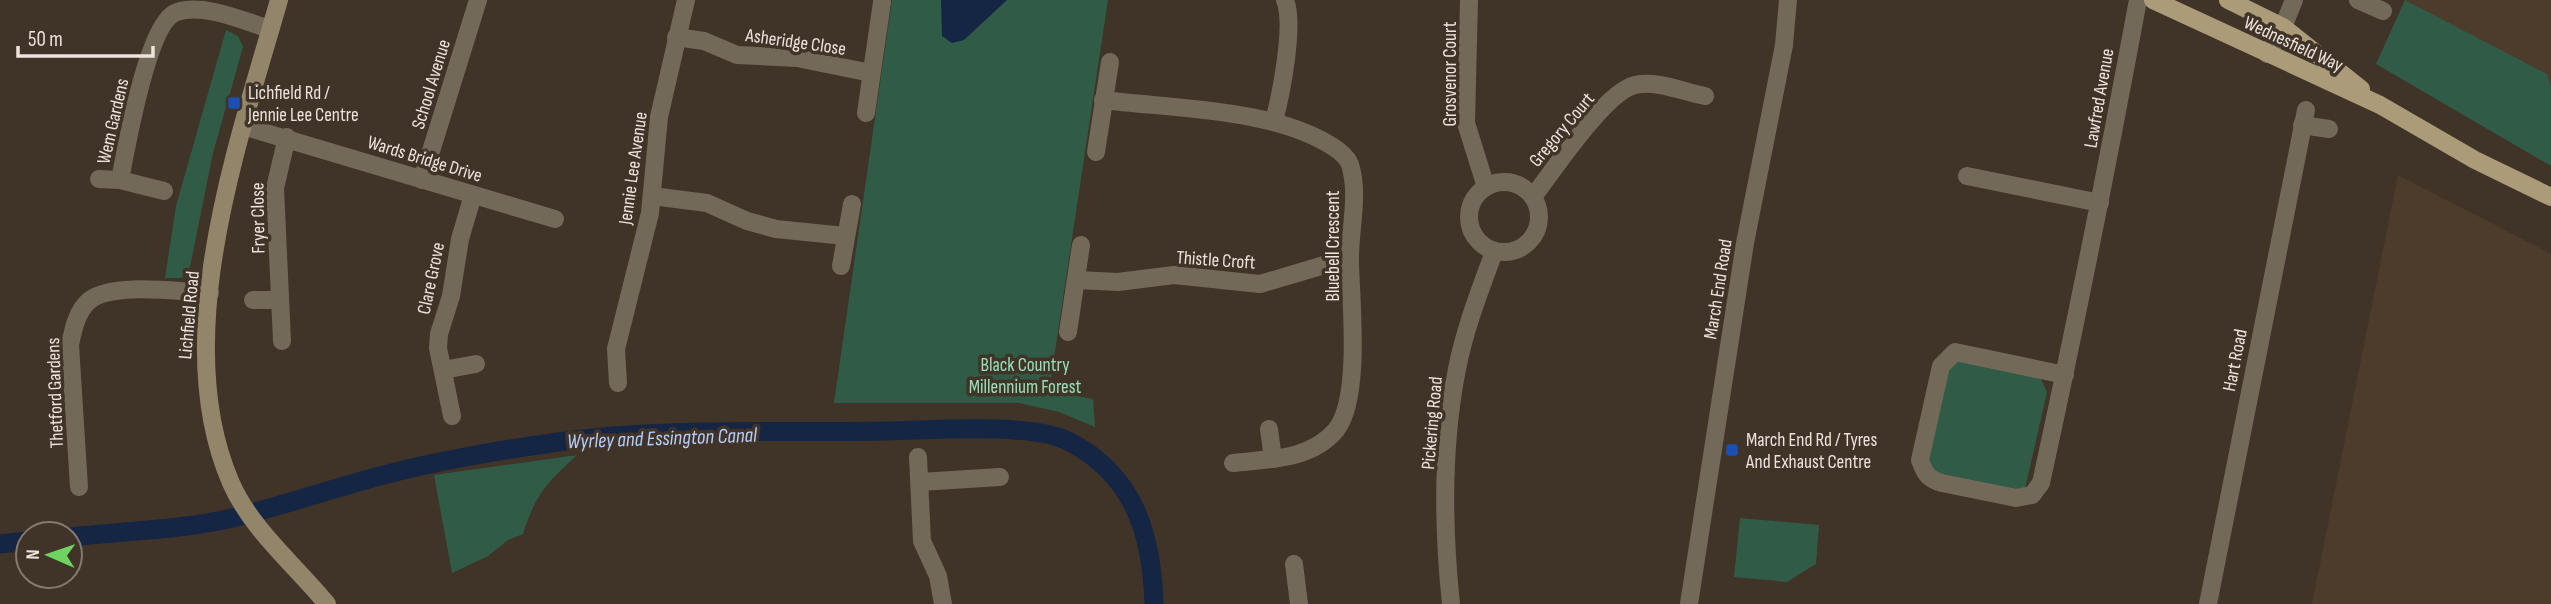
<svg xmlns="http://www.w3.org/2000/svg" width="2551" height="604" font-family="'Sofia Sans Condensed',sans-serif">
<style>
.built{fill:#4d3c2c}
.green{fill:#305c47}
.water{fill:#152544}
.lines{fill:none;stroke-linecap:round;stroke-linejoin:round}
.canal{stroke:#152544;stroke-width:19}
.minor{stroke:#726958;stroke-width:18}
.tertiary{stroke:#726958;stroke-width:18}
.secondary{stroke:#93856a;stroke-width:18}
.primary{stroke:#ac9b78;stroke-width:18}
.transit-dot{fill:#1a4fb4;stroke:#403328;stroke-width:2.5}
.labels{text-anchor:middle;stroke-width:7;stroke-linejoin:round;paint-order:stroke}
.street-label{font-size:19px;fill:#ede4de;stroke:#403328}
.poi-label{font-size:19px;fill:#ede4de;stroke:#403328;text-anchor:start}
.park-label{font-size:19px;fill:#96e1bb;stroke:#403328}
.water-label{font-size:21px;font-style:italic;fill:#b4cfff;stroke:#403328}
</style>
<rect width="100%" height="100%" fill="#403328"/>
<g class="built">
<polygon points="2405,0 2551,0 2551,160 2376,64"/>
<polygon points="2398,175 2551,254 2551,604 2312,604"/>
</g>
<g class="green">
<polygon points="892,0 1108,0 1049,391 1093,399 1095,427 1059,412 1019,403 834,403"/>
<polygon points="2405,0 2547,74 2551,87 2551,166 2376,64"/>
<polygon points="226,30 238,36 243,47 213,153 190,267 182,278 165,278 176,206"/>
<polygon points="1961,359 2040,377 2047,392 2025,489 2013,490 1934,472 1929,459 1949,366"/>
<path d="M577,455C547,483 536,493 523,534L508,540L488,556L452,573L434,475Z"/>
<polygon points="1740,518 1819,525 1816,564 1787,582 1734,577"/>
</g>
<polygon class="water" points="941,0 1007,0 964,40 952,43 942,36"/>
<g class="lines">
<g class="canal">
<path d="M70,537C122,531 182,530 232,518C283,506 333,488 384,475C438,461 495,451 551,443C662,427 777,433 889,431C934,430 1032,422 1070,442C1135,476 1152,536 1154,604"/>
<polyline points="0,544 28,541"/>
</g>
<g class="minor">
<polyline points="1469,0 1466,123 1486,187"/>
<polyline points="2358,0 2383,11"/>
<polyline points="676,37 704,41 737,55 797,58 871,73"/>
<polyline points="2267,54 2283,27 2294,0"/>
<path d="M1103,100C1175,109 1280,108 1339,151C1344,155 1350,162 1351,168C1359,199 1349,232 1350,263C1351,303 1361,399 1336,430C1311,460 1269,459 1233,463"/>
<polyline points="866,113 882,2"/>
<path d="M1274,121C1281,95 1295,24 1285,0"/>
<polyline points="2302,125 2329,129"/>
<polyline points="243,126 555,219"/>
<polyline points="1096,152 1110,62"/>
<polyline points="1967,176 2100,203"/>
<polyline points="99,179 120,180 164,191"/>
<path d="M120,180C126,149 148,21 177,12C205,3 243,21 270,29"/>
<polyline points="422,180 478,0"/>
<circle cx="1504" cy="217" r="35"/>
<polyline points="652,196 707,203 747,221 776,229 845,236"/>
<path d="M1533,197C1553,171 1605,92 1635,85C1657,80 1684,92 1705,96"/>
<polyline points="841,266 852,204"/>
<polyline points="1077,280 1118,282 1174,275 1260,284 1331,263 1350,262"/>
<polyline points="253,300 280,300"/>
<polyline points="1068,332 1081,245"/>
<polyline points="282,341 275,188 287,137"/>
<polyline points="443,370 476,364"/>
<path d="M2065,375L1955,352L1941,366L1920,460C1925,474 1928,479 1942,483L2016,498L2032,495L2041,483C2076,323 2108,162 2138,0"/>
<polyline points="618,383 616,349 650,213 659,117 686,0"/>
<polyline points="452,416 438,348 439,334 451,296 460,239 473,195"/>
<polyline points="1269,429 1273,459"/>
<polyline points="918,457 922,541 938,576 943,604"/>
<polyline points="920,482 1000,477"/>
<path d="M79,487L70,345C73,330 77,310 90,300C113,282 180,292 210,293"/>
<polyline points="1294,564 1299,604"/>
<path d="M1451,604C1443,528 1442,445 1457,369C1465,328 1480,290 1494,252"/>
<polyline points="2208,604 2306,110"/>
</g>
<polyline class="tertiary" points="1689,604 1745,243 1784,45 1788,0"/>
<path class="secondary" d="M279,0C238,144 168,339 231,483C251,529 296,566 327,604"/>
<g class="primary">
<polyline points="2153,0 2380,105 2475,160 2551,197"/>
<polyline points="2228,0 2283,27 2361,89"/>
</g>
</g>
<g class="transit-dot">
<rect x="227" y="96" width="14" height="14" rx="3.5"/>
<rect x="1725" y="443" width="14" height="14" rx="3.5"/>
</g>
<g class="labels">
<g class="street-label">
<text transform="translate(796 41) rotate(8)" y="7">Asheridge Close</text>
<text transform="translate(2294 43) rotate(25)" y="7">Wednesfield Way</text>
<text transform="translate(1449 74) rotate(-90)" y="7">Grosvenor Court</text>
<text transform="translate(430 84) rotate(-73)" y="7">School Avenue</text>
<text transform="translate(2098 98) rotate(-80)" y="7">Lawfred Avenue</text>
<text transform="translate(112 121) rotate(-77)" y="7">Wem Gardens</text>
<text transform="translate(1561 129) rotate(-50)" y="7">Gregory Court</text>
<text transform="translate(425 158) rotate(17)" y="7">Wards Bridge Drive</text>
<text transform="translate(632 168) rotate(-82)" y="7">Jennie Lee Avenue</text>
<text transform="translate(257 218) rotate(-91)" y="7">Fryer Close</text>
<text transform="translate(1332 246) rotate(-90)" y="7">Bluebell Crescent</text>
<text transform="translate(1216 259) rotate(4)" y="7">Thistle Croft</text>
<text transform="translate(430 278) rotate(-78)" y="7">Clare Grove</text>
<text transform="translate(1717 289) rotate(-81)" y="7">March End Road</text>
<text transform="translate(188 315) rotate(-85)" y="7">Lichfield Road</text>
<text transform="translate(2234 360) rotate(-79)" y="7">Hart Road</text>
<text transform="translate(54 393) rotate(-92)" y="7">Thetford Gardens</text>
<text transform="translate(1431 423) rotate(-85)" y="7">Pickering Road</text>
</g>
<g class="poi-label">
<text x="248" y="99">Lichfield Rd /<tspan x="248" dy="22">Jennie Lee Centre</tspan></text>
<text x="1746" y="446">March End Rd / Tyres<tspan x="1746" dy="22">And Exhaust Centre</tspan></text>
</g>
<g class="park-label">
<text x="1025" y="371">Black Country<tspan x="1025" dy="22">Millennium Forest</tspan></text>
</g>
<g class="water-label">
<text transform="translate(662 438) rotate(-2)" y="7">Wyrley and Essington Canal</text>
</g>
</g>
<g transform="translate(49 555) rotate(272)"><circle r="33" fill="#403328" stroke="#857a71" stroke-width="2"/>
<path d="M0-5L12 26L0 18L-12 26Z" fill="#6ed360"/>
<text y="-10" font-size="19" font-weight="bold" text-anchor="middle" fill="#ede4de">N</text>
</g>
<path d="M18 46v10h135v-10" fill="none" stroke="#ede4de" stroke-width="3.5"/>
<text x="28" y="46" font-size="21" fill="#ede4de" stroke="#403328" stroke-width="5" paint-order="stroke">50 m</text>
</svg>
